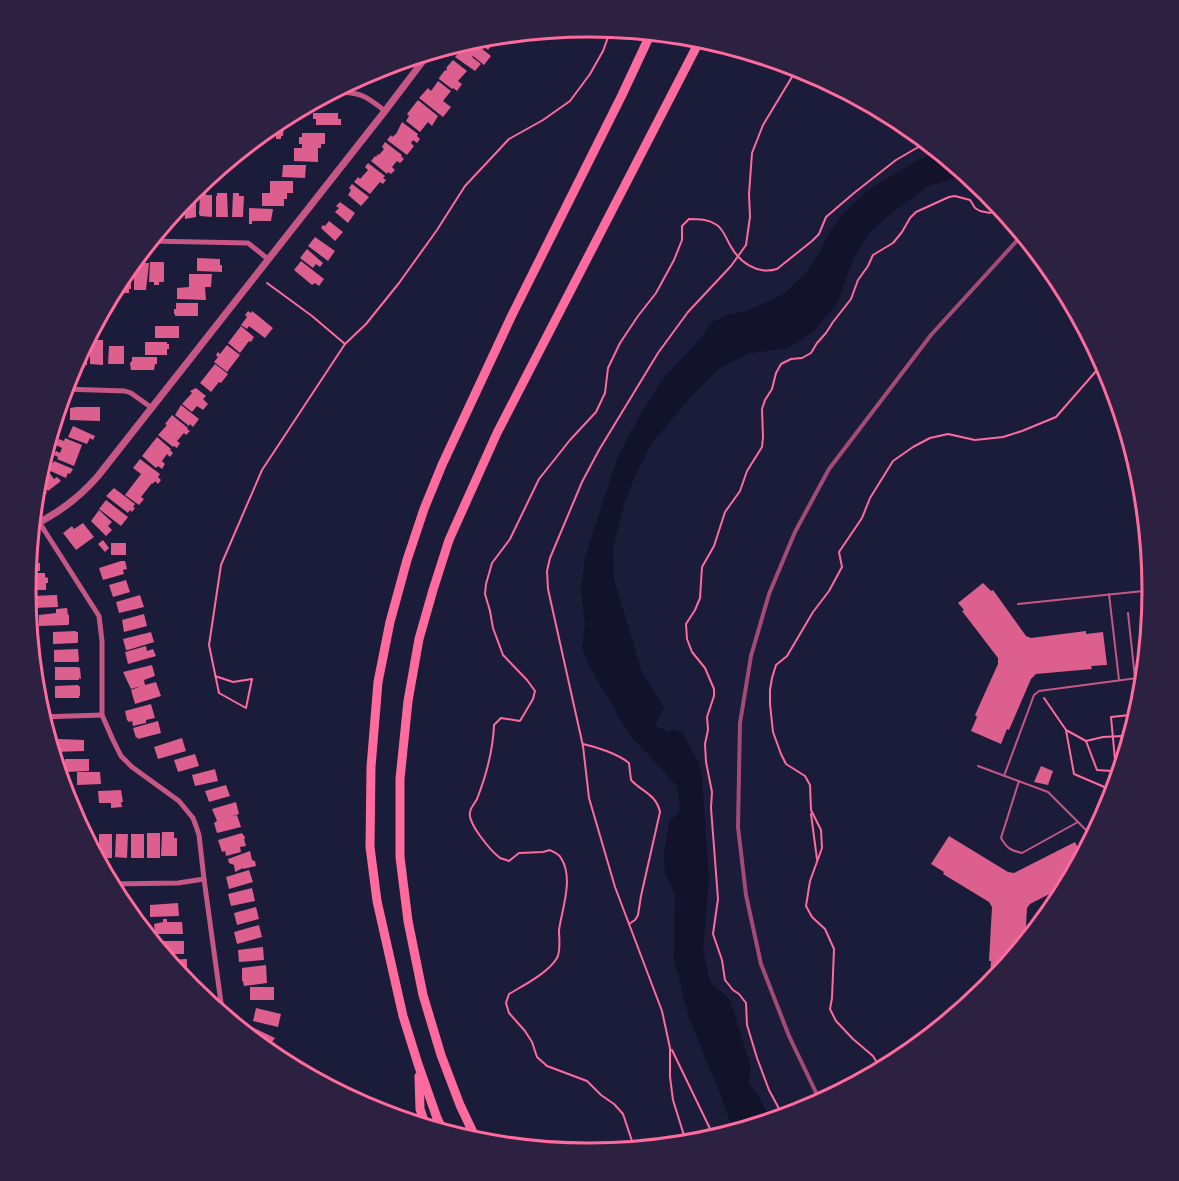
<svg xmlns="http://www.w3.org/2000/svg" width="1179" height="1181" font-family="Helvetica,sans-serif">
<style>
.water{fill:#12122b}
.building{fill:#dd5f8e}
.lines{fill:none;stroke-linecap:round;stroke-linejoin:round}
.path{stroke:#ff6b9d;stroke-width:2}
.service{stroke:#c65784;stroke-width:2}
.minor{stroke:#c65784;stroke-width:5}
.tertiary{stroke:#c65784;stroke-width:7}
.motorway{stroke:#ff6b9d;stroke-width:9}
.rail{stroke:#a44b75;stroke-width:4}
.rim{fill:none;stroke:#ff6b9d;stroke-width:3}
</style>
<rect width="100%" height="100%" fill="#1b1b3a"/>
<polygon class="water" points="939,151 965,173 959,177 928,186 888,216 869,233 855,255 837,303 814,331 789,348 749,353 719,368 689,399 652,443 635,476 625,501 613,547 614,580 642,672 664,708 655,726 669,732 672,729 682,733 699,763 702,778 709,880 703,949 710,982 730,1000 751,1068 748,1083 759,1097 772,1122 734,1133 721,1096 688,1015 674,958 675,894 665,873 664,854 669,822 678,813 680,807 677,786 629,734 591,669 582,648 585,624 581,589 585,557 618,456 637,421 661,381 701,338 710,323 728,315 747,311 785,293 805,274 819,253 829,233 839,218 867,191 918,160"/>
<g class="building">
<polygon points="500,35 488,50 474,39 480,37"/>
<polygon points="470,40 471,40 491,56 484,65 473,56 472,57 481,64 475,71 455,57"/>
<polygon points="453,60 467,71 458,81 462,84 457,91 453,88 452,89 439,79 439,78 445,70 446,71 447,69 446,68"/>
<polygon points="385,66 385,76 362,75 374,69"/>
<polygon points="438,81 451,91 443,101 451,107 443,117 419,98 428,88 431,91"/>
<polygon points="418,100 438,116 432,126 428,122 420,132 406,121 409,116 407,114"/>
<polygon points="313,113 338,113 338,119 341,119 341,125 316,125 316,119 313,119"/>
<polygon points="285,117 283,136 281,136 281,139 276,139 276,135 270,134 271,126"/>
<polygon points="402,122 418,134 417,136 420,139 417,143 413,140 411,143 414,146 407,155 387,140 391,135 392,137 396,134"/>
<polygon points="265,131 265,134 262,134 262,144 249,144"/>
<polygon points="302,133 325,133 325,144 321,144 321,148 318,148 318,162 294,161 294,148 302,148 302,144 299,144 299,137 302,137"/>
<polygon points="385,142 402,155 401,156 404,159 400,163 397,161 392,167 395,170 391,174 388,172 387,174 371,161 375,156 376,157 378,154 379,155 384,149 382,147"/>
<polygon points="368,163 385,176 383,178 386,180 383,184 380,182 370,194 354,182 358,177 360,179 368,170 365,167"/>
<polygon points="283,165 306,165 305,178 282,177"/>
<polygon points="270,181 293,181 293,193 287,193 287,199 284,199 284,206 262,206 262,193 270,193"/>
<polygon points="352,184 369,197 361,206 348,195 351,190 349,188"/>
<polygon points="195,188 195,193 196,193 196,217 185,219 184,200"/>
<polygon points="203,192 206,192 206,195 212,195 212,217 200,216 199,214 200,195 203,195"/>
<polygon points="217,193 227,193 228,217 216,217 216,196 217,196"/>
<polygon points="233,193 239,193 239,196 244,196 243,217 232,217"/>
<polygon points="340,202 355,213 348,223 335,212 339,208 336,206"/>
<polygon points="181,203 180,219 176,219 176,212 175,218 170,217"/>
<polygon points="249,208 273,209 271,221 252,221 252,224 249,224"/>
<polygon points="329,221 343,232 335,241 321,228 323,225 325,226"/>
<polygon points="315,237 335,251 328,261 308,246"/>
<polygon points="307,249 323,263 320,267 316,264 313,268 300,258"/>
<polygon points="197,258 220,259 220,265 222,265 222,272 197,271"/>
<polygon points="301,261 324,279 319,286 315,283 312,285 294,270"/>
<polygon points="150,262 164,262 164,282 159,282 159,285 154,285 154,282 149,282"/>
<polygon points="134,263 149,263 146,290 134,290"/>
<polygon points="131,264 131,289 129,289 129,293 120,293 120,289 119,289 119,281"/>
<polygon points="189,274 212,274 211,287 205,287 206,300 177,299 177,288 189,287"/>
<polygon points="176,303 198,303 198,316 175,316 175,314 174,314 174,309 176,309"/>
<polygon points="248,311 251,313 252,311 273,328 265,338 249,326 247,329 241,325 247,317 245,315"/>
<rect x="155" y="326" width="24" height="12"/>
<polygon points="241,326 254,337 251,342 249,341 240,353 228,343"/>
<polygon points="87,340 87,365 75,365 75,363"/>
<polygon points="90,340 103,340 103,365 90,364"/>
<polygon points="145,342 167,342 167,344 169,344 169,349 167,349 167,355 145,355"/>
<polygon points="227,345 240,355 227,372 214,362 218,357 216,355 218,352 220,354"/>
<polygon points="109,346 124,346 124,364 108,364"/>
<polygon points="132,357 157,357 157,364 155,364 154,370 131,370 130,363 132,361"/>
<polygon points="215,364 228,374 221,383 219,382 211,392 200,383"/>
<polygon points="196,388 206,396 203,399 208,404 203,410 197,406 192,412 182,404 192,393 190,391"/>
<polygon points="181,405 199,419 193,427 190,424 189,426 175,415"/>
<polygon points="76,407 100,407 100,421 70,420 70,408"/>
<polygon points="172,415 188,428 187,429 190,431 186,435 184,433 177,441 180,443 177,448 174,446 173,447 158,435 167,425 165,424"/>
<polygon points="73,426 95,436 93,440 90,438 87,444 68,437"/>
<polygon points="157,437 171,449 170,450 173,453 170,457 167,454 162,461 165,464 162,469 158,466 156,468 142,456"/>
<polygon points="65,438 82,445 74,466 57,459 58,457 54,455 56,451 60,453 62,448 56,445 59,439 64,441"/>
<polygon points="140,459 160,474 158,477 161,480 158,484 155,481 153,484 152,483 141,497 144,499 139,505 125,495 141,474 133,468"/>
<polygon points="49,461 53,463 54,461 73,469 70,474 68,473 66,478 46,469"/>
<polygon points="42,463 54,479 57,477 61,481 48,491 37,477"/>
<polygon points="37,477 47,493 37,499 35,496"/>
<polygon points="114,488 135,504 133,507 135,508 132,512 130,510 128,513 106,496"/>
<polygon points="106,500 128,517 121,526 99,509"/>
<polygon points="99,510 112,522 108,526 112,530 106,536 91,521"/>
<polygon points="83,523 94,537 76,550 63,533 72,526 74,529"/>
<polygon points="103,540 109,548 105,552 98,544"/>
<rect x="111" y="543" width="15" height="12"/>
<polygon points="29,555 36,555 36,563 40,563 40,571 27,571"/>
<polygon points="121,561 125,561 127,569 123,570 124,574 103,580 99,568"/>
<polygon points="27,573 45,573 45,577 48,578 48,583 46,583 46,590 26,590"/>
<polygon points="126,580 130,592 113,597 109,585"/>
<polygon points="983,583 991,591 993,590 1026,636 1031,638 1086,631 1086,634 1103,632 1107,665 1091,666 1092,669 1036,674 1031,679 1009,730 1007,729 1001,744 971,731 977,717 975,715 998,664 998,658 962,611 964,610 958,603"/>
<polygon points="55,595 57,595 58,607 33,608 33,596"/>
<polygon points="140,595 144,607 119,613 116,602"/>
<polygon points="67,608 68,615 69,615 69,624 68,625 39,626 39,615 56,613 56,609"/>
<polygon points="144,614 147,626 124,632 122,620"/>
<polygon points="76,631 76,632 78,632 78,642 77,643 53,644 53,632"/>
<polygon points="151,632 154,642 128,650 126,650 123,639"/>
<polygon points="146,646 147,651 153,649 156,656 128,664 125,652"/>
<polygon points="78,649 79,660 78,662 54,662 54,650"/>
<polygon points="152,665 155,676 144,680 145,685 156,682 161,696 135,704 131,690 141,686 131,689 123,672"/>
<polygon points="55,667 78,667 80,668 81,679 79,678 79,680 55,680"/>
<polygon points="78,685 80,687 80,696 79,696 79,698 55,698 55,686"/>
<polygon points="151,704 155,718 146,720 146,723 133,726 132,721 129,722 127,720 125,711"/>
<polygon points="158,721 161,733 138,739 137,737 136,738 133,728"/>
<polygon points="182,738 186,751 158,759 154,747"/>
<polygon points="59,739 84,740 84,751 54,752 54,740"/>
<polygon points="195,754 199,766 178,772 174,760"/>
<polygon points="65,759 89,759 89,771 65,772"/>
<polygon points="1041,766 1053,771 1048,785 1034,782"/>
<polygon points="215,769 218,781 195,786 192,775"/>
<polygon points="77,772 100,772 101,784 77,785"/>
<polygon points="226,785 230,796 209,802 205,791"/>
<polygon points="121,790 123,802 121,802 122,807 111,808 111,803 99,803 98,791"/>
<polygon points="236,802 239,814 229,817 237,815 241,827 217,833 214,823 217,821 212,809"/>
<polygon points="162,832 174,832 174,838 177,838 177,856 161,856"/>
<rect x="147" y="833" width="13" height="25"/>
<polygon points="242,833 243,835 244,835 245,839 244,839 246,846 240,847 241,852 226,856 225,851 222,852 218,840"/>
<polygon points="83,834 93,834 93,852"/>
<rect x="99" y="834" width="13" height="24"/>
<polygon points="116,834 128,834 127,858 115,857"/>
<rect x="131" y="834" width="13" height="24"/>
<polygon points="949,836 1008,872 1014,873 1075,842 1083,858 1069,884 1030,904 1027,908 1025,944 999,976 990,976 991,961 989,961 992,907 989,902 943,874 944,872 931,864"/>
<polygon points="250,851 252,860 255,861 256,866 243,869 243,868 235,872 234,865 229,863 228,859"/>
<polygon points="249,870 253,882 229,889 226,877"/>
<polygon points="252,888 255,901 231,906 228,894"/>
<polygon points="178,903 179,916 150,917 150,905"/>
<polygon points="256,907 259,919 237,925 234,913"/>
<polygon points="125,908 137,908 137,924 125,909"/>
<polygon points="163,919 167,919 167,922 182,922 183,934 155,934 154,924 163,922"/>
<polygon points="259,925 262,937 237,944 234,932"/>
<polygon points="161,941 184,941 184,954 162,954"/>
<polygon points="263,947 264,960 239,962 238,950"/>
<polygon points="187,959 187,972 177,972 167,960"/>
<polygon points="266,965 267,983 244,986 243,981 242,981 242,968"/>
<rect x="250" y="987" width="24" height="13"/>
<polygon points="256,1008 281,1014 278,1027 253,1021"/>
<polygon points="252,1027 275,1038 272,1042 276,1044 273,1051 257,1044 248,1036"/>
</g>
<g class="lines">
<g class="path">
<polyline points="267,283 312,316 345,344"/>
<polyline points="215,676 233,682 252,679 246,708 219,693 209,645 221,565 262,470 345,344 366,324 399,283 437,230 465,186 509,139 543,120 570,101 590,74 603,51 611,29"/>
<polyline points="1044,698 1066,730 1086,741 1103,737 1122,736 1130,742"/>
<polyline points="1066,730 1074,774 1109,789"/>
<polyline points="1086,741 1097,770 1112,771 1110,784 1116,787"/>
<path d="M583,744C597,747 618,754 629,763L631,780C642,792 656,794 660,812L641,896L638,915L635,920L629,924"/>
<polyline points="1112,771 1115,760 1111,717 1139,714"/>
<polyline points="811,814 817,859"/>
<polyline points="1093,829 1110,784"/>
<polyline points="672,1050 715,1139"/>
<polyline points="882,1071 873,1056 853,1039 836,1021 830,1009 832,998 834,949 825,929 812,917 806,906 810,881 822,848 821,830 811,810 810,785 805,776 786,764 781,754 773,732 770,704 770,690 772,678 776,665 787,656 813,612 829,591 842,567 839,552 862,518 870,498 893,461 913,447 930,438 948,434 975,440 1003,437 1022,431 1056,417 1104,362"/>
<polyline points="784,1118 769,1090 757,1058 747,1025 746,1003 739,994 733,990 725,980 722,960 713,934 718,899 711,808 712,792 706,762 705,744 708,730 707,717 714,696 714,689 705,668 692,652 687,639 686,624 695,610 700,598 702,567 714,546 725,512 740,491 747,471 762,447 763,437 762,409 765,400 772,389 776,373 781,364 791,359 802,358 811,353 817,343 826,333 833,322 851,299 858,280 868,266 873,255 893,243 902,232 910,218 916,212 949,197 955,196 970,200 975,208 980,211 990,213 995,210 998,204"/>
<polyline points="687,1145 673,1100 670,1077 670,1048 662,1011 615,887 589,798 583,746 548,589 547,571 550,558 582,482 599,450 658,353 688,312 731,266 746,245 750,217 749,194 752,153 763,125 798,67"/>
<path d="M635,1150L623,1114L614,1104L601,1095L587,1081L547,1066L537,1057L532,1042L525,1031L509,1013L506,1003L509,994C524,985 548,973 557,958C561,951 559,938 559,930C562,909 574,878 561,858C559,854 553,852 550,850L543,852L519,853L509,861C507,860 503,859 500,858C491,851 467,823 470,812C471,807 475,803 477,799C486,776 493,750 494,725L501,718L520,721L533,699L535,691L527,680L503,655L493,628L490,611L485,594L486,584L492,563L510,539L539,479L570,440L596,412L605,393L608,368L620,343L638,316L656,293L674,260L682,240V226L689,219C699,219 708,219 717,225C723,229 726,238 730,245C739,262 757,275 777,269L812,241L819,234L826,217L854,193L896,160L927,142"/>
</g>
<g class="service">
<polyline points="1109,594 1119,680"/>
<polyline points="1018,604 1153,590"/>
<polyline points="1128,613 1135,678"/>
<polyline points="978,766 1048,792 1094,838"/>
<polyline points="1004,776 1034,695 1039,691 1145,677"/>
<path d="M1019,781L1001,838C1007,848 1009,850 1022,853L1078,822"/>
</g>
<g class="minor">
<path d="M332,92C359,92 364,94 385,111"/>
<polyline points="150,241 248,243 268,259"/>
<polyline points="64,389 125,391 131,393 152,408"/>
<polyline points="39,522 99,616 102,641 102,715 113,740 121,756 132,767 179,801 193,818 196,826 199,835 204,879 222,1010"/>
<polyline points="41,717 102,715"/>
<polyline points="110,884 178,883 204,879"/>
</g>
<path class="tertiary" d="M32,526C57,514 80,497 98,476L385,111L429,53"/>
<g class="motorway">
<polyline points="419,1076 420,1109 426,1127"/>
<polyline points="444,1133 437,1118 418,1064 403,1016 377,901 370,847 371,767 378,682 390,622 407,560 424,509 442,465 512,315 622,95 651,33"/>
<polyline points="478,1143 460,1105 441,1055 423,995 408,921 400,857 400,779 408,701 419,639 433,590 449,540 497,433 701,38"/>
</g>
<polyline class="rail" points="821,1103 789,1036 761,964 746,895 738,827 740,723 751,656 769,594 795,532 829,469 931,335 1023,234"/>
</g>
<path d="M0 0H1179V1181H0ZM36 590a553 553 0 1 1 1106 0a553 553 0 1 1-1106 0Z" fill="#2d2142" fill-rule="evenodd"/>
<path class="rim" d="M36 590a553 553 0 1 1 1106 0a553 553 0 1 1-1106 0Z"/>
</svg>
